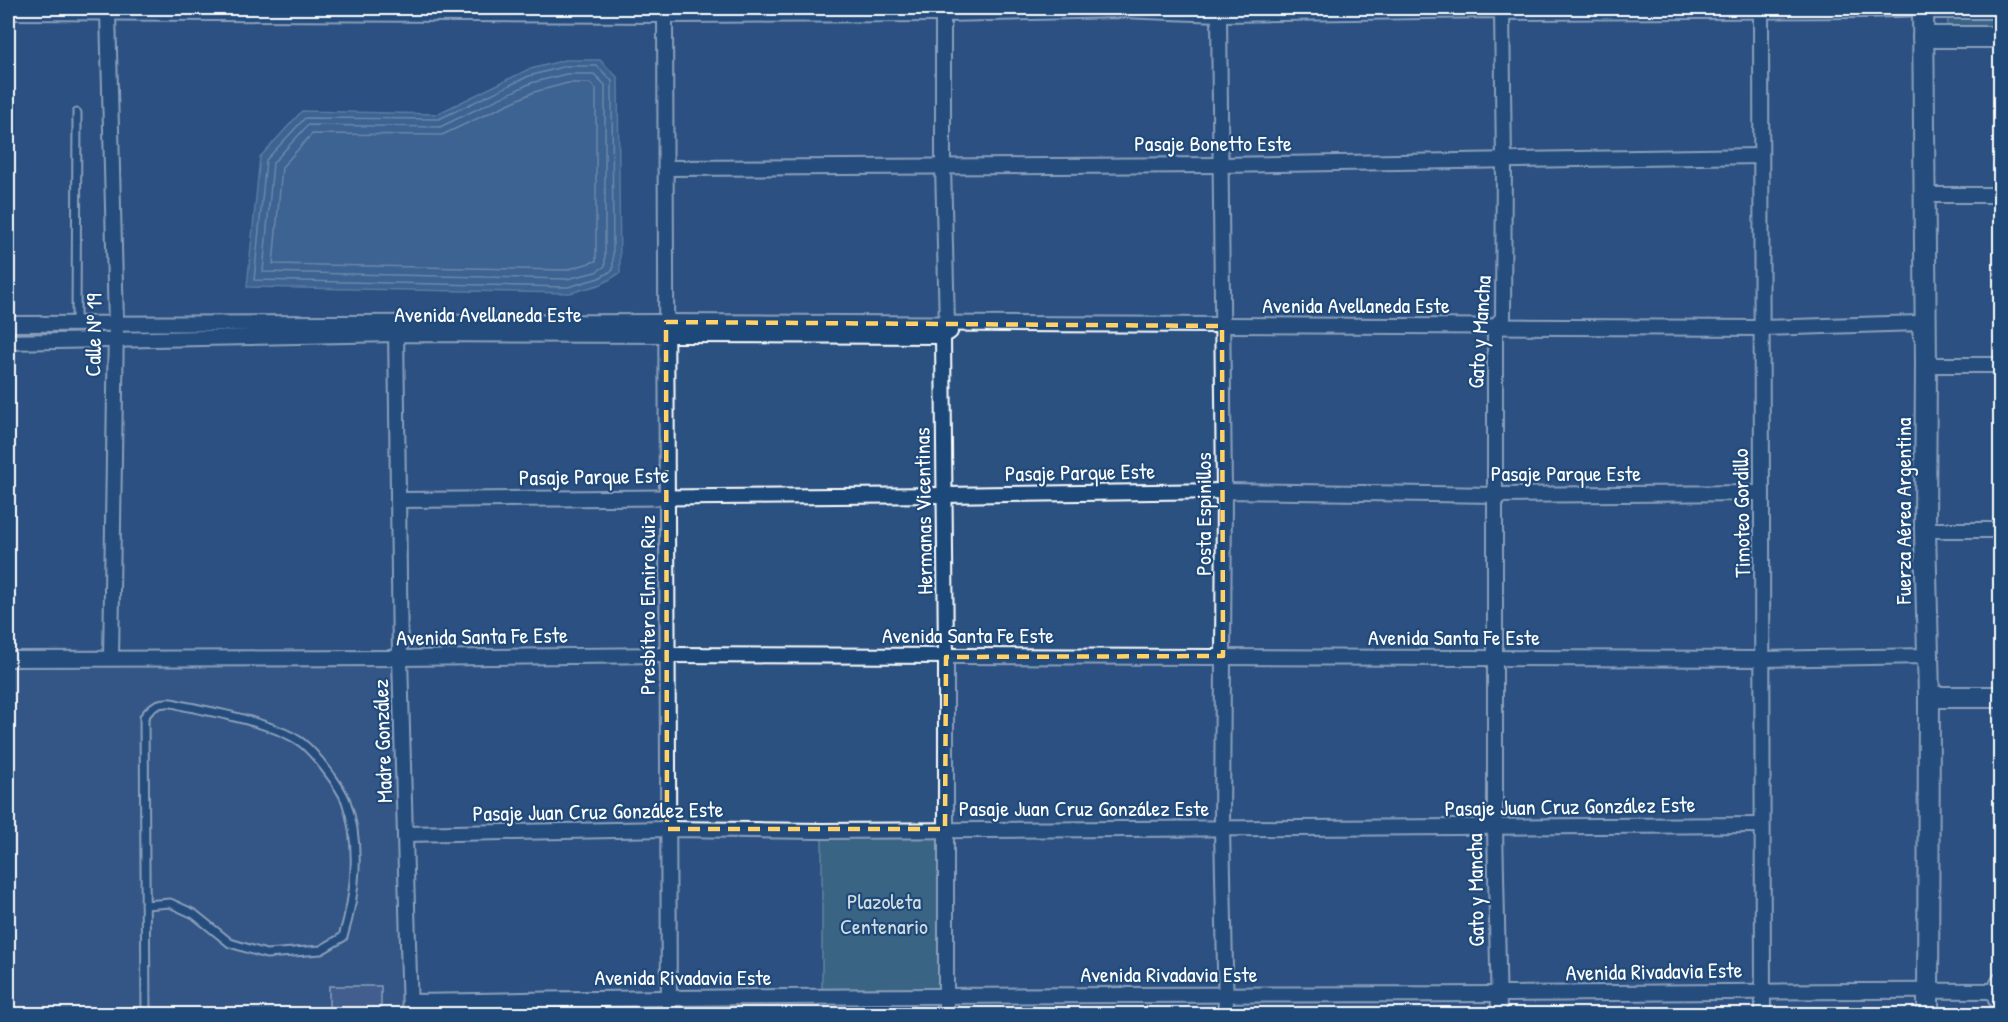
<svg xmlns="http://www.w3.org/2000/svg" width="2008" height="1022" font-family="'Patrick Hand',sans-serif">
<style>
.built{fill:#3e5d8c}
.green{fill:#4e7c86;stroke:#a6bec2;stroke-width:1.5}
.water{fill:#517aa6;stroke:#97afca;stroke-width:1.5}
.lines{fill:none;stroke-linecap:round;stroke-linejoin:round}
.shore{stroke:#b9cadb;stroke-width:1.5}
.building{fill:#5c709f;stroke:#fff;stroke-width:1.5}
.lane-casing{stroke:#fff;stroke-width:11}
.street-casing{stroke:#fff;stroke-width:18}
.secondary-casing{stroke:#fff;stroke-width:24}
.lane{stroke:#1f4a7a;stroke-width:7}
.street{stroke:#1f4a7a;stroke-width:14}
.secondary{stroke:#1f4a7a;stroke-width:20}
.marked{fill:none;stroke:#ffd166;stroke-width:4.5;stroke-dasharray:12 8;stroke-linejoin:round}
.labels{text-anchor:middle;stroke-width:4.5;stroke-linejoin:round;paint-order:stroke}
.street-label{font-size:22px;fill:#fff;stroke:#1f4a7a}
.park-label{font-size:22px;fill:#d3dee1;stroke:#1f4a7a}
</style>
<rect width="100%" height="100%" fill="#2b5181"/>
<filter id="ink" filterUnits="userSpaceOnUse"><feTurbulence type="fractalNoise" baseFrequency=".0167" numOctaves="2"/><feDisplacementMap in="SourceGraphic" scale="12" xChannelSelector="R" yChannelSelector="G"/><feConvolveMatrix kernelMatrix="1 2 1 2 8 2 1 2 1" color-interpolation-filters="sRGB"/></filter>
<g filter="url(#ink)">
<polygon class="built" points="400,658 410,1014 8,1014 8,659"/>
<g class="green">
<polygon points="1948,18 2000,18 2000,29 1947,29"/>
<polygon points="945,829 946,997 822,997 822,831"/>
</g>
<polygon class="water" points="565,60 600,60 618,78 620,273 602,284 570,293 247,287 260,157 302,111 437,114 527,70"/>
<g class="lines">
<g class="shore">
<polygon points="566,66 597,66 612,81 613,270 599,278 568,287 254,280 266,160 305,118 439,119 529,76"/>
<polygon points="566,74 594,74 605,85 605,266 596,272 567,279 263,272 273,163 308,125 440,127 531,83"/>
<polygon points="568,83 590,83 596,89 596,261 566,270 273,264 282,167 312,134 442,135 534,92"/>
</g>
</g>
<rect class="building" x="329" y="986" width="52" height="28"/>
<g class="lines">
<defs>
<g id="lane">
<polyline points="76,323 77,113"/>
<path d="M145,905L170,903L194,914L230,943L266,954L321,950L343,937C356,894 361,844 346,801C340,786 315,753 302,743C277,724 215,712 184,706C179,705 172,702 166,703C156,703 150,709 144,717L146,1014"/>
</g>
<g id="street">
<polyline points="943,8 943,166 947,325 943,336 946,657 946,1014"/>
<polyline points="1761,11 1763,1014"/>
<polyline points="8,12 665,15 943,14 1122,10 1219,14 1495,10 1502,12 1866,10 1923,8"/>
<polyline points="108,12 116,324 111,658"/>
<polyline points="1219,14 1224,491 1222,829 1226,1014"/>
<polyline points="665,15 669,1014"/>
<polyline points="666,168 1220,165 1760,156"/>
<polyline points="1924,195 2000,195"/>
<polyline points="8,324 666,322 1761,328 1919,323 1921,336"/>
<polyline points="396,328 400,658 410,1014"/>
<polyline points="8,342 396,334 943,336 950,332"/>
<polyline points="1925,358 1926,365 2000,365"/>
<polyline points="398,500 944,495 1224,491 1496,495 1762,493"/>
<polyline points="1925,530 2000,530"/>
<polyline points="8,659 400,658 668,655 1764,659 1928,656"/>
<polyline points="405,834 667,829 822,831 1762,825"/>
<path d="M2000,980C1994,989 1993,998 2000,1007"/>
<path d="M410,1002C771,995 1132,995 1493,994C1661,993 1828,990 1995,991"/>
<polyline points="1499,1014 1495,828 1495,326 1503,318 1504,161 1502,12"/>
</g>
<g id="secondary">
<polyline points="1923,8 1926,365 1925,530 1929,697 1928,1014"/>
<polyline points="1923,8 2000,8"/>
<polyline points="1923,37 2000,37"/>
<polyline points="1929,697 2000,697"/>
</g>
</defs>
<use href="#lane" class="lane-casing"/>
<use href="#street" class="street-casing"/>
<use href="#secondary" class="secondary-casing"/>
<use href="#lane" class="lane"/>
<use href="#street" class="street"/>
<use href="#secondary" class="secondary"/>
</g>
</g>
<path d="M0 0H2008V1022H0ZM666,322L1222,326L1223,656L946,657L945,829H667Z" fill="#2b5181" fill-opacity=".55" fill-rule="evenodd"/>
<path class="marked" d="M666,322L1222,326L1223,656L946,657L945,829H667Z"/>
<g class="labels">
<g class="street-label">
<text x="1213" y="151">Pasaje Bonetto Este</text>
<text x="1356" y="313">Avenida Avellaneda Este</text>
<text x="488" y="322">Avenida Avellaneda Este</text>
<text transform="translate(1479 332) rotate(-86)" y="8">Gato y Mancha</text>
<text transform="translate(93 335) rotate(-89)" y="8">Calle Nº 19</text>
<text transform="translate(1080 472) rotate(-1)" y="8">Pasaje Parque Este</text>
<text x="1566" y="481">Pasaje Parque Este</text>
<text transform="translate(594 476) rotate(-1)" y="8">Pasaje Parque Este</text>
<text transform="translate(923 511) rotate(-91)" y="8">Hermanas Vicentinas</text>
<text transform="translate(1903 511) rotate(-90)" y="8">Fuerza Aérea Argentina</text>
<text transform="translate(1741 513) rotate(-91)" y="8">Timoteo Gordillo</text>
<text transform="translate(1203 514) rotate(-90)" y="8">Posta Espinillos</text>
<text transform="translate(647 605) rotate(-90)" y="8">Presbítero Elmiro Ruiz</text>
<text x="968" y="643">Avenida Santa Fe Este</text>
<text transform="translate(482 636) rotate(-1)" y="8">Avenida Santa Fe Este</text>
<text x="1454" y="645">Avenida Santa Fe Este</text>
<text transform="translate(382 741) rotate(-92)" y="8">Madre González</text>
<text transform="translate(1570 806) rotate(-1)" y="8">Pasaje Juan Cruz González Este</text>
<text x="1084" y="816">Pasaje Juan Cruz González Este</text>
<text transform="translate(598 811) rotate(-1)" y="8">Pasaje Juan Cruz González Este</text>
<text transform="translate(1475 890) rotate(-91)" y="8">Gato y Mancha</text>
<text transform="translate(1654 971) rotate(-1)" y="8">Avenida Rivadavia Este</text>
<text x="1169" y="982">Avenida Rivadavia Este</text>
<text x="683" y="985">Avenida Rivadavia Este</text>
</g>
<g class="park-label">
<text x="884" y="909">Plazoleta<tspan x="884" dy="25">Centenario</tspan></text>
</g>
</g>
<rect width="2008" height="1022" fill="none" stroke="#1f4a7a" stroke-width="30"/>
<rect x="15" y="15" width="1978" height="992" fill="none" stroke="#fff" stroke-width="2" filter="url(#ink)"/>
</svg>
